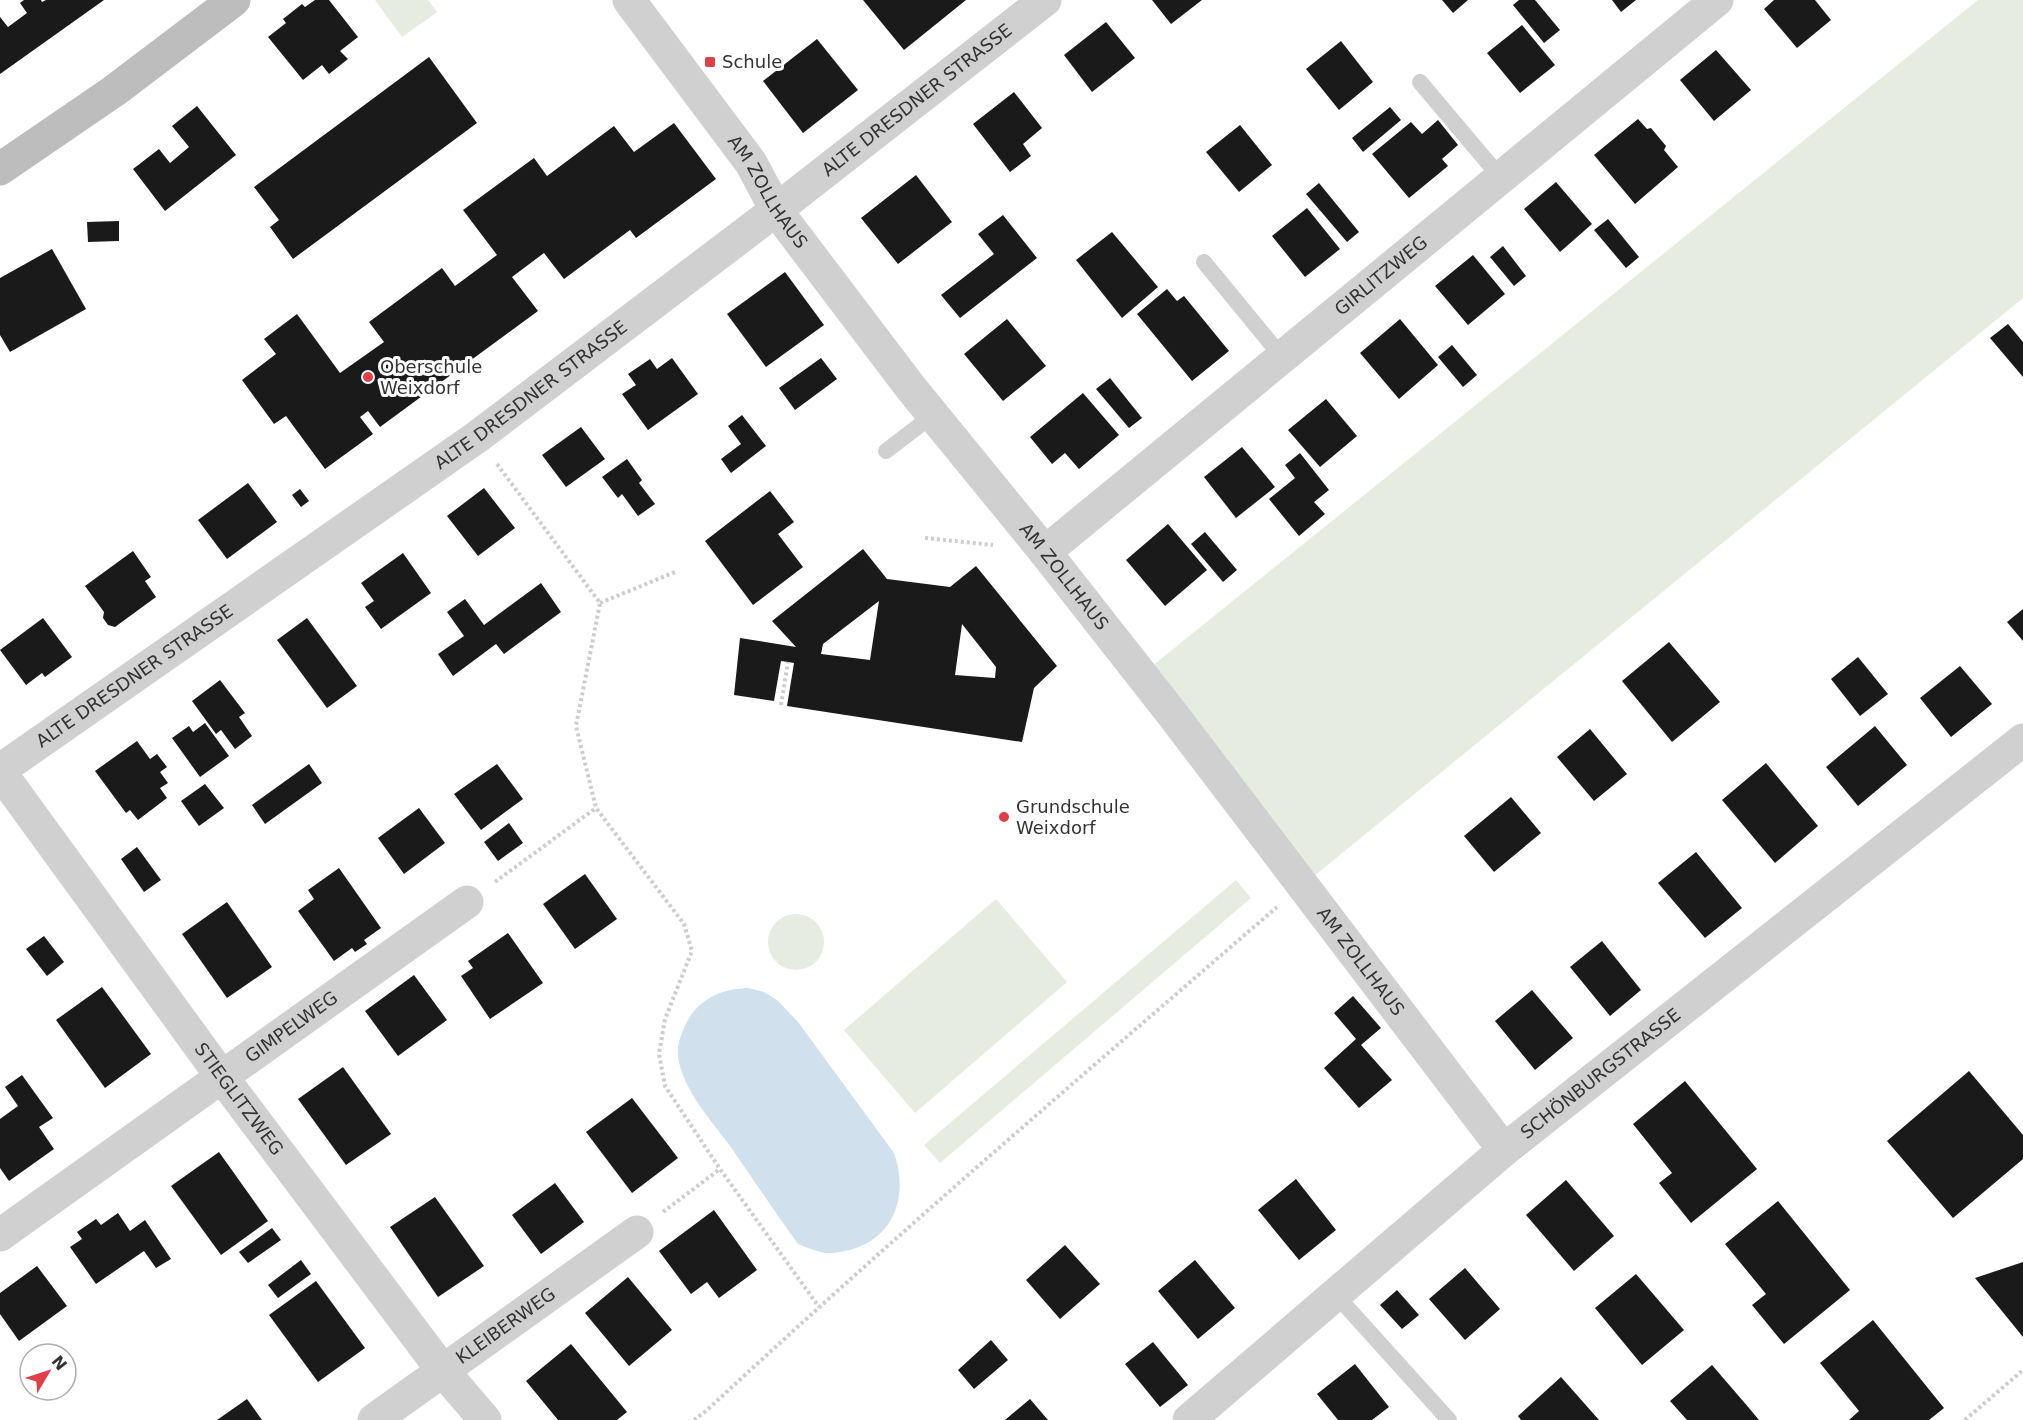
<svg xmlns="http://www.w3.org/2000/svg" width="2023" height="1420" font-family="'DejaVu Sans',sans-serif">
<style>
.green{fill:#e6ecdf}
.water{fill:#d0e1ed}
.building{fill:#1a1a1a;fill-rule:evenodd}
.lines{fill:none;stroke-linecap:round;stroke-linejoin:round}
.path{stroke:#cdcdcd;stroke-width:4;stroke-dasharray:3 3;stroke-linecap:butt}
.lane{stroke:#d0d0d0;stroke-width:16}
.street{stroke:#d0d0d0;stroke-width:33}
.secondary{stroke:#bdbdbd;stroke-width:33}
.poi-dot{fill:#e13e47;stroke:#fff;stroke-width:2}
.labels{text-anchor:middle;stroke-width:6;stroke-linejoin:round;paint-order:stroke}
.poi-label{font-size:18px;fill:#333;stroke:#fff;text-anchor:start}
.street-label{font-size:18px;fill:#333;stroke:#fff}
</style>
<rect width="100%" height="100%" fill="#fff"/>
<g class="green">
<polygon points="375,0 428,0 437,12 402,37"/>
<polygon points="1978,0 2023,0 2023,298 1303,885 1141,675"/>
<polygon points="1236,880 1251,898 940,1163 924,1145"/>
<polygon points="996,899 1067,982 915,1113 844,1030"/>
<circle cx="796" cy="942" r="28"/>
</g>
<path class="water" d="M748,988L764,992L777,1000L798,1022L894,1153C908,1192 897,1235 853,1249C844,1251 835,1254 825,1253C816,1251 807,1248 798,1244C775,1212 753,1179 730,1146C711,1120 682,1089 678,1056C677,1049 679,1040 682,1033C693,1002 717,989 748,988Z"/>
<g class="building">
<polygon points="24,0 41,0 42,2 46,0 104,0 0,74 0,17 8,27 27,13 20,3"/>
<polygon points="315,0 329,0 358,37 340,51 348,59 329,74 322,65 303,80 268,37 286,23 283,19 302,4 305,7"/>
<polygon points="863,0 966,0 904,50"/>
<polygon points="1152,0 1202,0 1171,24"/>
<polygon points="1442,0 1468,0 1453,13"/>
<polygon points="1519,0 1535,0 1560,30 1544,43 1513,5"/>
<polygon points="1612,0 1636,0 1621,12"/>
<polygon points="1774,0 1815,0 1831,20 1797,48 1764,9"/>
<polygon points="1106,22 1135,58 1092,92 1064,55"/>
<polygon points="1522,25 1555,65 1520,93 1487,53"/>
<polygon points="817,39 858,90 803,133 763,81"/>
<polygon points="1341,41 1373,82 1339,110 1306,69"/>
<polygon points="1716,50 1751,90 1714,121 1680,80"/>
<polygon points="429,57 477,123 293,259 270,227 279,220 254,187"/>
<polygon points="1014,92 1042,128 1023,144 1031,156 1010,172 973,124"/>
<polygon points="197,106 236,155 165,211 133,169 159,149 170,163 189,147 172,126"/>
<polygon points="1390,107 1401,120 1363,152 1352,138"/>
<polygon points="1638,119 1647,129 1651,128 1666,146 1664,150 1678,167 1635,204 1594,155"/>
<polygon points="1438,120 1458,145 1442,159 1448,166 1409,198 1372,154 1411,122 1422,134"/>
<polygon points="674,123 716,179 636,238 630,230 564,279 544,253 512,277 538,311 380,427 368,411 360,417 373,434 325,469 286,416 274,424 242,380 276,354 264,339 297,314 340,373 384,342 369,322 442,268 455,286 497,255 463,210 534,158 547,176 614,126 634,152"/>
<polygon points="1240,125 1272,165 1239,192 1206,152"/>
<polygon points="916,175 952,222 898,264 861,218"/>
<polygon points="1556,182 1592,224 1560,252 1524,209"/>
<polygon points="1319,183 1359,232 1347,242 1306,194"/>
<polygon points="1307,208 1340,249 1305,277 1272,236"/>
<polygon points="1003,215 1037,258 960,318 941,295 994,254 978,234"/>
<polygon points="1608,219 1639,257 1626,268 1594,230"/>
<polygon points="119,221 119,241 88,242 87,222"/>
<polygon points="1112,232 1158,287 1122,318 1076,260"/>
<polygon points="1503,246 1526,276 1514,286 1490,257"/>
<polygon points="52,249 86,309 10,352 0,335 0,278"/>
<polygon points="1473,255 1505,294 1468,325 1435,286"/>
<polygon points="785,272 824,325 766,367 727,314"/>
<polygon points="1167,289 1177,301 1184,296 1229,351 1192,381 1137,314"/>
<polygon points="1007,319 1046,366 1003,401 964,354"/>
<polygon points="1400,319 1438,365 1399,399 1360,353"/>
<polygon points="2008,324 2023,342 2023,377 1990,338"/>
<polygon points="1452,345 1477,375 1463,387 1438,357"/>
<polygon points="672,358 698,394 648,430 622,394 636,385 628,374 650,359 657,369"/>
<polygon points="821,358 837,379 795,410 779,388"/>
<polygon points="1110,378 1142,418 1129,428 1096,389"/>
<polygon points="1083,393 1119,435 1079,469 1065,453 1052,464 1030,437"/>
<polygon points="1326,399 1357,436 1320,467 1288,430"/>
<polygon points="742,415 766,446 731,473 721,459 741,444 728,426"/>
<polygon points="581,427 605,459 566,487 542,455"/>
<polygon points="1242,447 1275,487 1236,518 1204,477"/>
<polygon points="1300,453 1329,490 1314,502 1325,514 1299,536 1269,499 1295,478 1285,465"/>
<polygon points="627,459 642,480 639,483 655,504 638,516 622,494 618,498 602,477"/>
<polygon points="248,483 277,522 227,559 198,520"/>
<polygon points="484,488 515,528 478,556 447,516"/>
<polygon points="300,489 309,501 301,507 292,495"/>
<polygon points="770,491 794,522 778,534 803,567 753,605 705,541"/>
<polygon points="1168,524 1207,570 1165,606 1126,560"/>
<polygon points="1205,532 1237,570 1223,582 1191,544"/>
<path d="M863,549L887,579L950,587L976,566L1057,666L1034,688L1022,742L787,706L794,663L788,662L781,661L774,701L734,695L740,638L796,647L772,621ZM879,601L870,660L821,654L823,644ZM962,624L996,667L995,678L955,675Z"/>
<polygon points="133,551 151,577 145,581 156,597 115,627 108,625 103,618 104,612 85,586"/>
<polygon points="403,553 431,593 381,629 365,607 374,601 361,583"/>
<polygon points="541,583 561,612 504,654 496,644 453,676 438,654 464,636 447,612 465,599 484,625"/>
<polygon points="2023,609 2023,641 2007,622"/>
<polygon points="43,618 72,657 45,677 42,673 26,685 0,650"/>
<polygon points="307,618 357,686 327,708 277,640"/>
<polygon points="1669,642 1720,702 1672,742 1622,681"/>
<polygon points="1858,657 1888,694 1860,716 1831,679"/>
<polygon points="1960,666 1992,704 1951,737 1920,698"/>
<polygon points="220,680 245,713 239,717 252,736 235,749 221,730 216,734 192,701"/>
<polygon points="205,723 229,756 200,777 172,738 189,726 193,732"/>
<polygon points="1875,726 1907,765 1858,806 1826,767"/>
<polygon points="1590,729 1627,774 1594,801 1557,757"/>
<polygon points="137,741 150,759 157,754 167,767 160,772 168,783 160,788 167,798 138,820 130,810 126,813 95,771"/>
<polygon points="1766,763 1818,826 1775,863 1722,800"/>
<polygon points="309,764 322,783 265,824 252,805"/>
<polygon points="497,764 523,799 481,830 454,794"/>
<polygon points="205,784 224,808 199,826 181,801"/>
<polygon points="1511,797 1541,833 1494,872 1464,836"/>
<polygon points="419,808 445,843 404,874 378,838"/>
<polygon points="509,823 523,843 498,861 484,842"/>
<polygon points="137,847 161,880 144,892 121,859"/>
<polygon points="1696,852 1742,908 1705,938 1658,883"/>
<polygon points="339,868 381,928 364,940 367,944 355,952 352,948 334,961 298,911 314,899 308,890"/>
<polygon points="585,874 617,919 575,949 543,904"/>
<polygon points="227,902 272,967 227,998 182,934"/>
<polygon points="508,933 543,983 490,1019 461,976 473,968 468,961"/>
<polygon points="44,936 64,962 47,976 26,949"/>
<polygon points="1602,941 1641,990 1610,1016 1570,967"/>
<polygon points="414,975 447,1020 398,1056 365,1011"/>
<polygon points="102,987 151,1054 105,1088 56,1020"/>
<polygon points="1532,990 1573,1038 1535,1070 1495,1021"/>
<polygon points="1353,996 1381,1028 1361,1045 1392,1080 1359,1108 1324,1068 1356,1039 1334,1013"/>
<polygon points="343,1067 391,1134 346,1165 298,1099"/>
<polygon points="1969,1071 2023,1135 2023,1159 1953,1218 1887,1141"/>
<polygon points="22,1075 53,1118 39,1127 54,1149 9,1181 0,1168 0,1119 18,1106 5,1087"/>
<polygon points="1685,1081 1757,1169 1691,1223 1659,1183 1672,1173 1633,1124"/>
<polygon points="632,1098 678,1158 632,1193 586,1132"/>
<polygon points="219,1152 268,1221 221,1255 171,1186"/>
<polygon points="1296,1179 1336,1230 1299,1260 1258,1210"/>
<polygon points="1566,1180 1614,1236 1574,1271 1526,1215"/>
<polygon points="555,1183 584,1222 541,1254 512,1215"/>
<polygon points="435,1197 484,1266 438,1297 390,1227"/>
<polygon points="1778,1201 1850,1290 1784,1344 1752,1305 1766,1294 1725,1244"/>
<polygon points="714,1210 757,1270 719,1298 707,1282 691,1294 659,1251"/>
<polygon points="118,1213 130,1231 145,1220 171,1259 156,1268 144,1251 96,1284 70,1247 82,1239 77,1232 96,1219 101,1225"/>
<polygon points="272,1228 281,1240 248,1263 239,1252"/>
<polygon points="1065,1245 1100,1284 1060,1319 1026,1280"/>
<polygon points="301,1260 311,1274 278,1298 268,1285"/>
<polygon points="1195,1260 1235,1308 1198,1339 1158,1291"/>
<polygon points="2023,1262 2023,1337 1975,1278"/>
<polygon points="37,1266 67,1306 19,1341 0,1314 0,1293"/>
<polygon points="1465,1268 1500,1309 1465,1340 1429,1299"/>
<polygon points="1636,1274 1684,1330 1642,1365 1595,1308"/>
<polygon points="628,1277 672,1330 629,1366 585,1313"/>
<polygon points="316,1281 365,1348 318,1382 269,1315"/>
<polygon points="1397,1290 1419,1315 1402,1329 1380,1305"/>
<polygon points="1873,1320 1944,1408 1929,1420 1849,1420 1859,1411 1820,1363"/>
<polygon points="991,1340 1008,1360 974,1389 958,1370"/>
<polygon points="1153,1342 1188,1385 1160,1407 1125,1364"/>
<polygon points="571,1344 627,1412 617,1420 558,1420 526,1381"/>
<polygon points="1355,1364 1389,1407 1372,1420 1338,1420 1317,1394"/>
<polygon points="1712,1365 1749,1408 1759,1420 1687,1420 1670,1401"/>
<polygon points="1561,1377 1599,1420 1521,1420 1518,1416"/>
<polygon points="247,1399 262,1420 217,1420"/>
<polygon points="1030,1399 1048,1420 1005,1420"/>
</g>
<g class="lines">
<g class="path">
<polyline points="497,464 600,603 576,726 596,808 684,924 692,951 665,1019 659,1054 665,1086 720,1169 819,1307"/>
<polyline points="925,538 993,545"/>
<polyline points="600,603 675,572"/>
<polyline points="781,705 788,662"/>
<polyline points="495,882 596,808"/>
<polyline points="663,1212 720,1169"/>
<path d="M694,1420L706,1411C892,1238 1085,1073 1277,907"/>
<polyline points="1965,1420 2023,1370"/>
</g>
<g class="lane">
<polyline points="1420,82 1501,178"/>
<polyline points="1204,262 1282,357"/>
<polyline points="886,451 933,415"/>
<polyline points="1336,1295 1449,1420"/>
</g>
<g class="street">
<path id="s1" d="M629,0L751,163L776,210L911,388L1045,552L1173,715L1504,1150"/>
<path id="s2" d="M1045,552L1717,0"/>
<path id="s3" d="M0,770L477,437L776,210L1045,0"/>
<path id="s4" d="M0,772L222,1077L443,1371L485,1420"/>
<path id="s5" d="M0,1235L467,902"/>
<path id="s6" d="M374,1420L637,1232"/>
<path id="s7" d="M1189,1420L1504,1150L2023,740"/>
</g>
<polyline class="secondary" points="0,169 114,91 234,0"/>
</g>
<g class="poi-dot">
<rect x="704" y="56" width="12" height="12" rx="3"/>
<circle cx="368" cy="377" r="6"/>
<circle cx="1004" cy="817" r="6"/>
</g>
<g class="labels">
<g class="poi-label">
<text x="722" y="68">Schule</text>
<text x="380" y="373">Oberschule<tspan x="380" dy="21">Weixdorf</tspan></text>
<text x="1016" y="813">Grundschule<tspan x="1016" dy="21">Weixdorf</tspan></text>
</g>
<g class="street-label">
<text dy="6" stroke="none"><textPath href="#s3" startOffset="1136">ALTE DRESDNER STRASSE</textPath></text>
<text dy="6" stroke="none"><textPath href="#s1" startOffset="237">AM ZOLLHAUS</textPath></text>
<text dy="6" stroke="none"><textPath href="#s2" startOffset="435">GIRLITZWEG</textPath></text>
<text dy="6" stroke="none"><textPath href="#s3" startOffset="650">ALTE DRESDNER STRASSE</textPath></text>
<text dy="6" stroke="none"><textPath href="#s1" startOffset="723">AM ZOLLHAUS</textPath></text>
<text dy="6" stroke="none"><textPath href="#s3" startOffset="164">ALTE DRESDNER STRASSE</textPath></text>
<text dy="6" stroke="none"><textPath href="#s1" startOffset="1209">AM ZOLLHAUS</textPath></text>
<text dy="6" stroke="none"><textPath href="#s5" startOffset="358">GIMPELWEG</textPath></text>
<text dy="6" stroke="none"><textPath href="#s7" startOffset="538">SCHÖNBURGSTRASSE</textPath></text>
<text dy="6" stroke="none"><textPath href="#s4" startOffset="405">STIEGLITZWEG</textPath></text>
<text dy="6" stroke="none"><textPath href="#s6" startOffset="162">KLEIBERWEG</textPath></text>
</g>
</g>
<g transform="translate(48 1372) rotate(51)"><circle r="28" fill="#ffffff" stroke="#adadad" stroke-width="1.5"/>
<path d="M0-4.5L10 22L0 15L-10 22Z" fill="#e13e47"/>
<text y="-9" font-size="16" font-weight="bold" text-anchor="middle" fill="#333333">N</text>
</g>
</svg>
